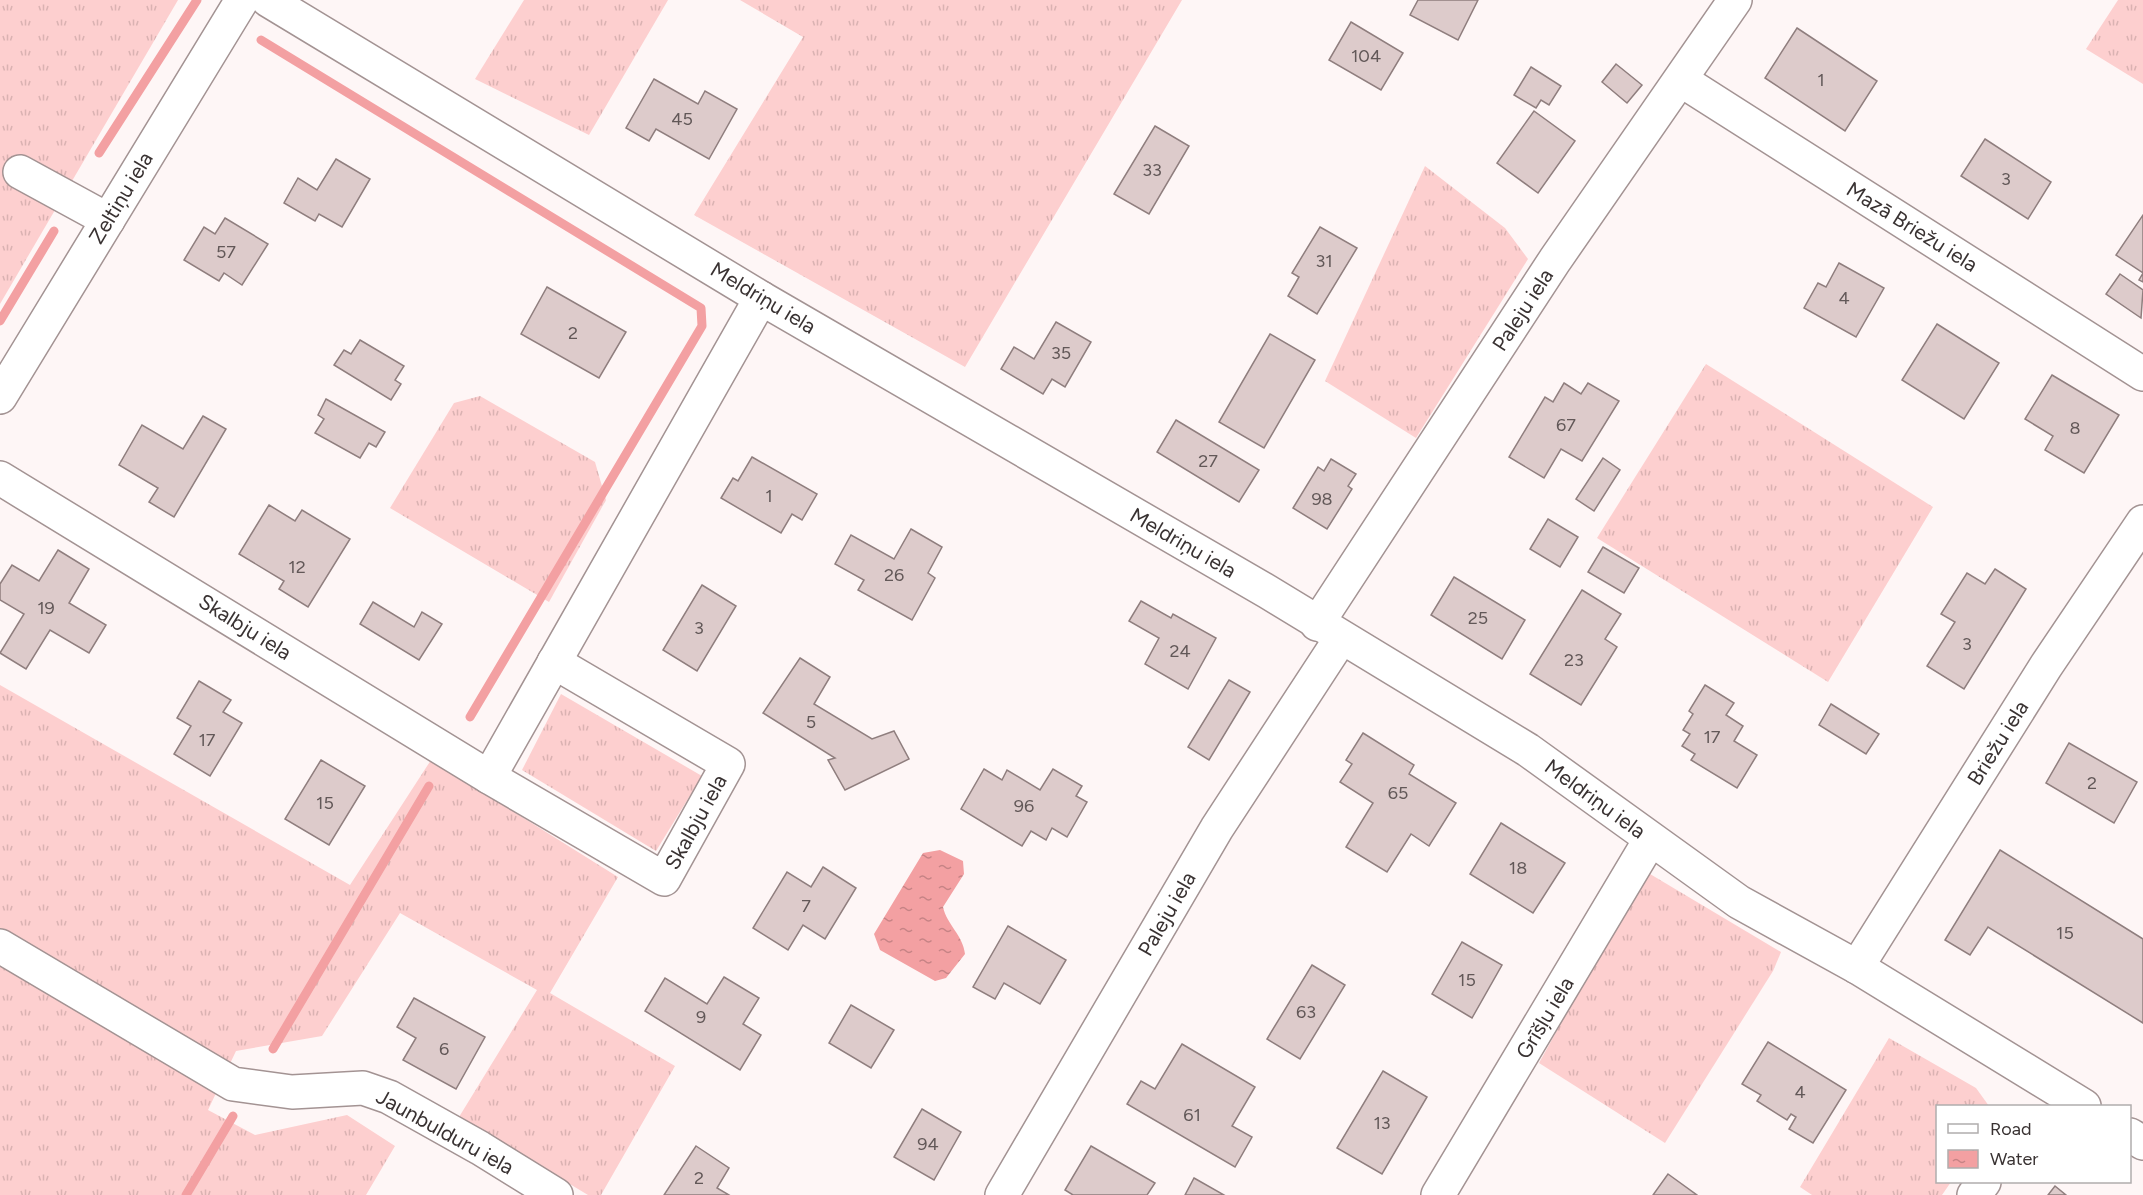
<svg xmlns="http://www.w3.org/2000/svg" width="2143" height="1195" font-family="Figtree,sans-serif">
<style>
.grass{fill:url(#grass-tufts)}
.water{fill:url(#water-ripples)}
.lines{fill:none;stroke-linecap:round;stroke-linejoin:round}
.stream{stroke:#f3a0a2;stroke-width:9}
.building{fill:#ddcbcb;stroke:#8f7e7e;stroke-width:1.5}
.minor-casing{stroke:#a39393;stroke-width:36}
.minor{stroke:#fff;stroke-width:33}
.labels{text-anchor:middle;stroke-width:4.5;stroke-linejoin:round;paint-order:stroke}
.number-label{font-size:18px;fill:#625858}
.street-label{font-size:21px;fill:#393232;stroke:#fff}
</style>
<defs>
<pattern id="grass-tufts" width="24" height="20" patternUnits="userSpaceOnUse" patternTransform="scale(1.5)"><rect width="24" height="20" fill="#fdcfcf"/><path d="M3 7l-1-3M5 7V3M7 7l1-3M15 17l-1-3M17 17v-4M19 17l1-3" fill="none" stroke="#dab2b2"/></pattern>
<pattern id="water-ripples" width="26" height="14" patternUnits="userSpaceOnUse" patternTransform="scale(1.5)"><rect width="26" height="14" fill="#f3a0a2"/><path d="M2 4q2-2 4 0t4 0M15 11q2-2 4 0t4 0" fill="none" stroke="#c68385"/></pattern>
</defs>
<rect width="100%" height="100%" fill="#fef6f6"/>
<g class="grass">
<polygon points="0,0 178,0 0,304"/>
<polygon points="524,0 668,0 589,135 475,79"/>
<polygon points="740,0 1182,0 965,367 694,215 803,37"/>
<polygon points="2118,0 2143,0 2143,84 2086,49"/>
<polygon points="1425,166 1505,228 1528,259 1416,438 1325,381"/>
<polygon points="1706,364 1933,507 1828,682 1597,538"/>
<polygon points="480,396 595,462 606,500 549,602 390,508 454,403"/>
<polygon points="0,685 350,885 431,760 618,877 550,993 675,1066 601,1195 588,1195 459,1117 537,990 400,913 322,1036 236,1051 208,1110 255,1135 347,1115 395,1146 366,1195 0,1195"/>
<polygon points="561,694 702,776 656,851 522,770"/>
<polygon points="1645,871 1781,952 1773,971 1665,1143 1539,1063"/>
<polygon points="1889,1038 1976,1088 1989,1106 1938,1106 1938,1182 1951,1182 1942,1195 1812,1195 1800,1187"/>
</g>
<path class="water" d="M940,850L963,861L964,874L943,907C947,925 963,935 965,954L946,978L935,981L880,950L874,934L923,853Z"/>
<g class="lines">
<g class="stream">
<polyline points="261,40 701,308 702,326 470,717"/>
<polyline points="99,153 197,0"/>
<polyline points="0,321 54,231"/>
<polyline points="273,1049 429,786"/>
<polyline points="186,1195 233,1116"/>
</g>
</g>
<g class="building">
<polygon points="1418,0 1478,0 1458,40 1410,15"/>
<polygon points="1351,22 1403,53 1381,90 1329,60"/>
<polygon points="1797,28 1877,81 1845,131 1765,78"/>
<polygon points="1616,64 1642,85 1627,103 1602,82"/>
<polygon points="1531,67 1561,86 1549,105 1541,100 1536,108 1514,95"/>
<polygon points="654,79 698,104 705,91 737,109 709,159 656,129 649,141 626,128"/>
<polygon points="1534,111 1575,141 1538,193 1497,163"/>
<polygon points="1155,126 1189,146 1149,214 1114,194"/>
<polygon points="1985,139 2051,182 2028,219 1961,176"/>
<polygon points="336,159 370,179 342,227 319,214 315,221 284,203 298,178 317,190"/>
<polygon points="2143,215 2143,282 2139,280 2143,273 2116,255"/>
<polygon points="225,218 268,244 242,285 224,273 219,281 184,260 204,227 215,234"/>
<polygon points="1320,227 1357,248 1317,314 1288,296 1299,277 1292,273"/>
<polygon points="1839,263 1884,288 1856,337 1804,308 1818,283 1826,287"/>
<polygon points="2120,274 2143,290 2141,318 2106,294"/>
<polygon points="547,287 626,332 599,378 521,334"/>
<polygon points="1056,322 1091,342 1065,387 1052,379 1043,394 1001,369 1014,347 1034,359"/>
<polygon points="1937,324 1999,363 1964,419 1902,380"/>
<polygon points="1270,334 1315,360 1264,448 1219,422"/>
<polygon points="360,340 404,366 395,380 401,384 391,400 334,365 344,350 351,354"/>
<polygon points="2052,375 2119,415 2084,473 2045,450 2053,436 2025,419"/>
<polygon points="1564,383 1581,394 1588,383 1619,401 1582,461 1561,449 1544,478 1509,457 1545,397 1553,402"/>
<polygon points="326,399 385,432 376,447 369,443 360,458 315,433 324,419 318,415"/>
<polygon points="203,416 226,429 174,517 149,502 158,488 119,465 142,425 183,449"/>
<polygon points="1176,420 1259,470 1239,502 1157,452"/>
<polygon points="752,457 817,494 802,520 792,514 781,533 721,498 733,478 738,481"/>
<polygon points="1603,458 1620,470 1594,511 1576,499"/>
<polygon points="1331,459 1356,474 1348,486 1352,489 1327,529 1293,508 1318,467 1324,471"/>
<polygon points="269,505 295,521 302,510 350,539 308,607 279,589 284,581 239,554"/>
<polygon points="1548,519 1578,537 1560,567 1530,549"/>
<polygon points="911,529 942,547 928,573 935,578 912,620 858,590 864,580 835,564 851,535 894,559"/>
<polygon points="1603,547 1639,568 1624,593 1588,572"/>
<polygon points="58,550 89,569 69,603 106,625 89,653 50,630 26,669 0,653 24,614 0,600 0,584 12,565 39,581"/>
<polygon points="1995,569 2026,589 1964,689 1927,666 1955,622 1941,614 1967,573 1985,584"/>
<polygon points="1454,577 1525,620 1502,659 1431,615"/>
<polygon points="702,585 736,606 697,671 663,650"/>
<polygon points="1582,590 1621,614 1605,639 1617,647 1581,705 1530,674"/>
<polygon points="1141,601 1171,618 1173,614 1216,638 1188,689 1145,664 1159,638 1129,621"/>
<polygon points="373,602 414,627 422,612 442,624 419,660 360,624"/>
<polygon points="800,658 830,677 814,704 872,739 894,731 909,759 845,790 828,760 835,758 763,713"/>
<polygon points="1229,680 1250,692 1209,760 1188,747"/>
<polygon points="199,681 231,700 223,712 242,723 210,776 174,754 191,726 177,718"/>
<polygon points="1705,685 1734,703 1726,715 1743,726 1734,741 1757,755 1737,788 1691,760 1695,754 1682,746 1690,734 1683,730 1693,714 1689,711"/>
<polygon points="1831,704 1879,734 1866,754 1819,725"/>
<polygon points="1363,733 1414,765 1409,774 1456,803 1429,846 1411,834 1387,872 1346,847 1373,803 1340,782 1352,764 1346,760"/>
<polygon points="2069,743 2137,782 2114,823 2046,783"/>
<polygon points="321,760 365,786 329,845 285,819"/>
<polygon points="984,769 1002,780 1007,770 1040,790 1053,769 1082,786 1076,796 1087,802 1067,837 1052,828 1046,840 1031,831 1022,846 961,809"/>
<polygon points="1501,823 1565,863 1533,913 1470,874"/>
<polygon points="2000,850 2143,939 2143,1023 1988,927 1970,955 1945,940"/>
<polygon points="823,867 856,888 825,939 803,925 788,950 753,928 787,872 811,887"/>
<polygon points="1008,926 1066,960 1040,1004 1004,983 995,999 973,987"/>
<polygon points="1462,942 1502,965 1472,1018 1432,994"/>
<polygon points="1312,965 1345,985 1300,1059 1267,1039"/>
<polygon points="724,977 759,998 743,1024 761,1035 740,1070 645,1011 665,978 707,1004"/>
<polygon points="414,998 485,1037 456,1089 403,1060 416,1038 397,1027"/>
<polygon points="851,1005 894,1030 871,1068 829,1043"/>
<polygon points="1768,1042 1846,1090 1813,1143 1789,1129 1796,1117 1791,1114 1787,1120 1757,1101 1761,1095 1742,1084"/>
<polygon points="1182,1044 1255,1087 1232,1126 1252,1137 1235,1167 1127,1104 1141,1081 1155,1089"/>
<polygon points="1383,1071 1427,1097 1382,1174 1337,1148"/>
<polygon points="922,1109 961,1132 934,1180 894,1157"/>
<polygon points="696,1146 729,1168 717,1188 729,1195 664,1195"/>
<polygon points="1091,1146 1155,1183 1147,1195 1073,1195 1065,1190"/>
<polygon points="1668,1174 1697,1195 1653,1195"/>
<polygon points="1194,1178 1224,1195 1185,1195"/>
<polygon points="2055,1186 2066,1195 2048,1195"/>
</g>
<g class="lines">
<defs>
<g id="minor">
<polyline points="268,0 761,298 1268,592 1528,750 1739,902 1857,967 2084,1106"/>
<polyline points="1681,80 2143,374"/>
<polyline points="20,172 108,220"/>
<polyline points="0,397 242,0"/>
<polyline points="0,478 489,777 761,298"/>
<polyline points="1317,624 1555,260 1735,0"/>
<polyline points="489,777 664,879 728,764 554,662"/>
<polyline points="0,946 233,1084 292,1092 363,1088 389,1097 480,1148 556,1195"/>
<polyline points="1857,967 2046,666 2143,522"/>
<polyline points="2130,1135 2143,1143"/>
<polyline points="1002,1195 1217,828 1341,638"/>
<polyline points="1438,1195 1650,840"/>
<polyline points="1974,1195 1984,1182"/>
</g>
</defs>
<use href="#minor" class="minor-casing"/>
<use href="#minor" class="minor"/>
</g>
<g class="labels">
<g class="number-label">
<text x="1366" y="62">104</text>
<text x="1821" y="86">1</text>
<text x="682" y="125">45</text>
<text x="1152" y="176">33</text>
<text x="2006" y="185">3</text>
<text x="226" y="258">57</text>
<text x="1324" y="267">31</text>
<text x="1844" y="304">4</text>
<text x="573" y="339">2</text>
<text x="1061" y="359">35</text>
<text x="1566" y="431">67</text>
<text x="2075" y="434">8</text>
<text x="1208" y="467">27</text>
<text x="769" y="502">1</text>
<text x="1322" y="505">98</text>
<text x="297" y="573">12</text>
<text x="894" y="581">26</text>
<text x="46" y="614">19</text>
<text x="1478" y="624">25</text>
<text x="699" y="634">3</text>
<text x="1967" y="650">3</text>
<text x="1180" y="657">24</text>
<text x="1574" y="666">23</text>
<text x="811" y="728">5</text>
<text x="1712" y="743">17</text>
<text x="207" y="746">17</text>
<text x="2092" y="789">2</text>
<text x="1398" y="799">65</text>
<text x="325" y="809">15</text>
<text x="1024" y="812">96</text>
<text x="1518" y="874">18</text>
<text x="806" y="912">7</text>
<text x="2065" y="939">15</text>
<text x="1467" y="986">15</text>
<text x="1306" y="1018">63</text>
<text x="701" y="1023">9</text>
<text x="444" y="1055">6</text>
<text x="1800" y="1098">4</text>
<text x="1192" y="1121">61</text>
<text x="1382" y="1129">13</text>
<text x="928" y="1150">94</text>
<text x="699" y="1184">2</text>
</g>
<g class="street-label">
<text transform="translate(121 198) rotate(-59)" y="7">Zeltiņu iela</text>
<text transform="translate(1912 227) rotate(32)" y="7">Mazā Briežu iela</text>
<text transform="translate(763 298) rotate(31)" y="7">Meldriņu iela</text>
<text transform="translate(1523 310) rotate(-57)" y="7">Paleju iela</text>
<text transform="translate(1183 543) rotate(30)" y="7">Meldriņu iela</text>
<text transform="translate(245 627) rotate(32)" y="7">Skalbju iela</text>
<text transform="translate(1998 743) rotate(-58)" y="7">Briežu iela</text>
<text transform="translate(1595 799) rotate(36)" y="7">Meldriņu iela</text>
<text transform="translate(696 822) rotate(-61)" y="7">Skalbju iela</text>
<text transform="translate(1167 914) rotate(-60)" y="7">Paleju iela</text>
<text transform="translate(1545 1018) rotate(-59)" y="7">Grīšļu iela</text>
<text transform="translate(445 1132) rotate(29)" y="7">Jaunbulduru iela</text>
</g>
</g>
<rect x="1936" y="1105" width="195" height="78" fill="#ffffff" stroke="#b0adad" stroke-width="1.5"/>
<rect x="1948" y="1124" width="30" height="9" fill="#ffffff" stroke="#b0adad" stroke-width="1.5"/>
<text x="1990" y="1135" font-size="18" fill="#393232">Road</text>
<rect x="1948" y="1150" width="30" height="18" fill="url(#water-ripples)" stroke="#b0adad" stroke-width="1.5"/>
<text x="1990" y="1165" font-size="18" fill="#393232">Water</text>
</svg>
